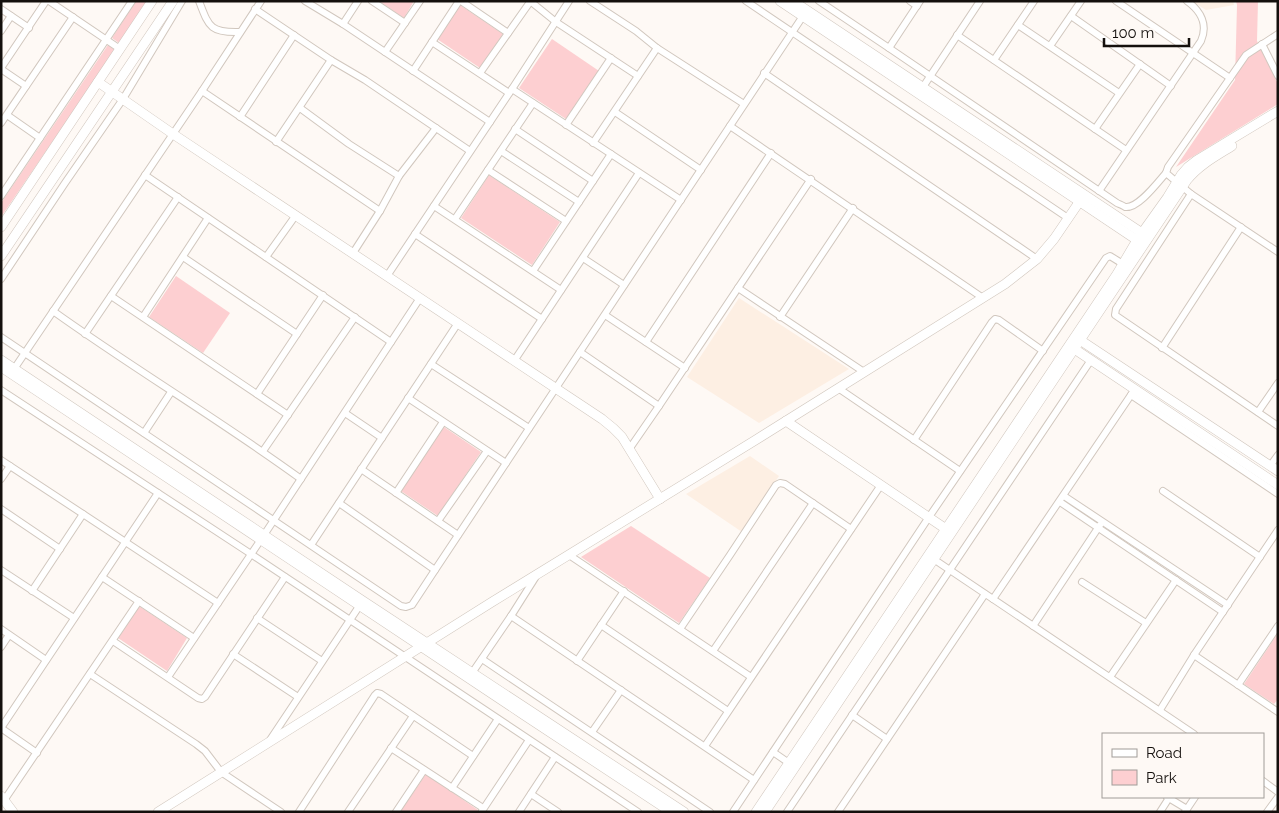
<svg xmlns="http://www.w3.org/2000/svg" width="1279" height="813" font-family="Raleway,sans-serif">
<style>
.built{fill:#fdefe3}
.green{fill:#fdcfd1}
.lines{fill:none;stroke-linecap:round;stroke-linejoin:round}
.street-casing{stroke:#d1c7be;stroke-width:8}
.secondary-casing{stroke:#d1c7be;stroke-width:10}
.street{stroke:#fff;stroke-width:6}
.secondary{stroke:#fff;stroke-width:9}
</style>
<rect width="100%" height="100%" fill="#fef9f5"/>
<g class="built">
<polygon points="1192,1 1233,1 1234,5 1206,10"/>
<polygon points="739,298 849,369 759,423 687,377"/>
<polygon points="750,456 779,476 742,532 686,494"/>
</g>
<g class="green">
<polygon points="136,1 147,1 119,43 112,38"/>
<polygon points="379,1 414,1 404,18"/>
<polygon points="1236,1 1258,1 1257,41 1278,84 1278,104 1176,167 1235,80 1237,5"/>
<polygon points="460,5 503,34 480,68 437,39"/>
<polygon points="552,39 599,71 566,119 519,88"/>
<polygon points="108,45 115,50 1,217 1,203"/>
<polygon points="489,175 560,222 532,265 461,218"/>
<polygon points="176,276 230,313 203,353 149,317"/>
<polygon points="444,427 481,452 438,516 401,491"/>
<polygon points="631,526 710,578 679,623 581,557"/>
<polygon points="139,606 187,638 167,671 118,638"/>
<polygon points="1278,633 1278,699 1274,704 1244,684"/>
<polygon points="426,774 478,810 477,812 400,812"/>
</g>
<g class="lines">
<defs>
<g id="street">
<polyline points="49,1 120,49"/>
<path d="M199,1C209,27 210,33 240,32"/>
<polyline points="305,1 343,24 490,122"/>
<polyline points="372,1 405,23"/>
<polyline points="461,1 508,33"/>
<polyline points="530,1 556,22 638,76"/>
<polyline points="590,1 636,31 657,48 744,104"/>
<polyline points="746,1 1068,218"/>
<path d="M819,1L889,48L1117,203C1119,204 1124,206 1125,207C1138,209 1158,182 1166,173"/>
<polyline points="910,1 917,6"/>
<polyline points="1116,1 1230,78"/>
<polyline points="1,9 29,28"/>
<polyline points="255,9 331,60 365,80 470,151"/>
<polyline points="1071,16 1171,86"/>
<polyline points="343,24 358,1"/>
<polyline points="1018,25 1119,93"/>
<polyline points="1,31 11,16"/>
<polyline points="1278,34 1246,55 1168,167 1166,173 1191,194 1278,252"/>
<polyline points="957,35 1126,150"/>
<polyline points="432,42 509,93"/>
<polyline points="1262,44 1278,76"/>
<polyline points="1050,46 1081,1"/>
<polyline points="889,48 920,1"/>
<polyline points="385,52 420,1"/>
<polyline points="994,60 1034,1"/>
<polyline points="1,68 46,1"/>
<polyline points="1,69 26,86"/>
<polyline points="413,71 459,1"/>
<polyline points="480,73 530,2"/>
<polyline points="764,73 1037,259"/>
<polyline points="512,89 681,200"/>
<polyline points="921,90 980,1"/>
<polyline points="202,91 380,211"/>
<polyline points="300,108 349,144 399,176"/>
<polyline points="615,112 701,170"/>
<polyline points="7,115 40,138"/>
<polyline points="240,117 294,35"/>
<polyline points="1,123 73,17"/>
<polyline points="566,125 611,58"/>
<polyline points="730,126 983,298"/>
<polyline points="515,129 593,181"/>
<polyline points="1095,129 1140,64"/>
<polyline points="276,142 331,60"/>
<polyline points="593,143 657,48"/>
<polyline points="501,151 579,202"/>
<polyline points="488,170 566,221"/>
<polyline points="145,175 391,342"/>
<path d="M1099,191L1201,41C1208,25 1201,11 1187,1"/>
<polyline points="1191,194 1116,309 1115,315 1278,426"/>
<polyline points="1,196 132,1"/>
<polyline points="434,206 561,290"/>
<polyline points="455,219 533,103"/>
<polyline points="415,234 542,319"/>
<polyline points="353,253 380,211 399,176 436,128"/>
<polyline points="183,257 297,334"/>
<polyline points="266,257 296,215"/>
<polyline points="583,258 624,285"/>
<polyline points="533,271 611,154"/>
<polyline points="387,276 512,89 569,1"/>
<polyline points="1,279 65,183 123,99 182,1"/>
<polyline points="738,288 864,372"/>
<polyline points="111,296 288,415"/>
<path d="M53,311C134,369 220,420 301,479"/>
<polyline points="605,315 685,368"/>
<polyline points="143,317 208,218"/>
<polyline points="780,317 853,208"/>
<polyline points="85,334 178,197"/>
<polyline points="1,337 401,606 406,607 412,605 435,570 805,13"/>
<polyline points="646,342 771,153"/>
<polyline points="1162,348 1241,227"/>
<polyline points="580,352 659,406"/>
<polyline points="514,361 639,173"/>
<polyline points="431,364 529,428"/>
<polyline points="12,372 202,91 261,1"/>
<polyline points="838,388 960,471"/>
<polyline points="1,390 251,554 638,812"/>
<polyline points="257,394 323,295"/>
<polyline points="1131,395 1278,494"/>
<polyline points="408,398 506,463"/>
<polyline points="1258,412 1278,383"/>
<polyline points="345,413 382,438"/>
<polyline points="144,433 171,392"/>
<polyline points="914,440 992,322 995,319 999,320 1043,351"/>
<polyline points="630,448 659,406 811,179"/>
<polyline points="263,451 355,317"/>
<polyline points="1,460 218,603"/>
<polyline points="1270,466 1278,455"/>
<polyline points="361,469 458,535"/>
<polyline points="1,479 10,466"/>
<polyline points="1163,491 1260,557"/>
<polyline points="396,493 443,422"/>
<polyline points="1064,496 1228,605"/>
<polyline points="1060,502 1223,612"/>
<polyline points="339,503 435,570"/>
<polyline points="1,509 60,549"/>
<polyline points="438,521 487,451"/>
<polyline points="311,545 458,323"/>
<polyline points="569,555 751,677"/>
<polyline points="932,558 1194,734"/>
<polyline points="1,570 74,618"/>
<polyline points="102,577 194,638"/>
<polyline points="1082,582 1146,623"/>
<polyline points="32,591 83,514"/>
<polyline points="993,599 1135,389"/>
<polyline points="511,616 754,780"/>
<polyline points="257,618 322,661"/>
<polyline points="601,625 728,711"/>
<polyline points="1033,626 1100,525"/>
<polyline points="1,629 46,660"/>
<polyline points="680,629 730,555 776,485 780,483 785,484 851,529"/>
<polyline points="113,641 198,698 202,699 205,697 285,577"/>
<polyline points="1,647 9,635"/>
<polyline points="713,651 813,503"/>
<polyline points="233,654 298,697"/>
<polyline points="1194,655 1278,712"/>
<polyline points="482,659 710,812"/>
<polyline points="577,661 624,591"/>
<polyline points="472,673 511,616 535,578"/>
<polyline points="90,674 196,744 205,751 221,772 281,812"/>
<polyline points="168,677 264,535 420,298"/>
<polyline points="1110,677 1176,580"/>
<polyline points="1238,685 1278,626"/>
<polyline points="1160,710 1194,655 1278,530"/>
<polyline points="852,715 887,739"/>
<polyline points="1,728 158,493"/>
<polyline points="1,728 37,753"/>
<polyline points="592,732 621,690"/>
<polyline points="270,740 362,602"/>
<polyline points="705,746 881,485"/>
<polyline points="391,748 483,808"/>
<polyline points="773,752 789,763"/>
<polyline points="1263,781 1278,792"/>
<polyline points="452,788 498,719"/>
<polyline points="531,794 558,812"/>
<polyline points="1167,797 1187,809"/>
<polyline points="5,799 139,601"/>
<polyline points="482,811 529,740"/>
<polyline points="299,812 375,695 377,693 381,694 473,756"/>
<polyline points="348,812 413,716"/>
<polyline points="396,812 424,770"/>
<polyline points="519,812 555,757"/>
<polyline points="733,812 929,517 1106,258 1110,256 1123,264"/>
<polyline points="787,812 1091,360"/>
<polyline points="838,812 985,594"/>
<polyline points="1160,812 1169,798"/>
<polyline points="1185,812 1195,797"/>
<polyline points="1267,812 1278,797"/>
</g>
<g id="secondary">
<polyline points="780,1 1137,240 1140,241"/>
<polyline points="793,1 1142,233 1143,237"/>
<polyline points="98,82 173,134 602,419 613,428 622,437 660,499"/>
<polyline points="1,227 152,1"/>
<polyline points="1,256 173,1"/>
<polyline points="1077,338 1278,471"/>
<polyline points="1070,346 1278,485"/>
<polyline points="1,360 363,601 684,812"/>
<polyline points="1,367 524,715 671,812"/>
<polyline points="786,421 946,529"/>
<polyline points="1,796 13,812"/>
<polyline points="158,812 492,602 754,441 1005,284 1037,259 1054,239 1084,195"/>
<polyline points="756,812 1117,274 1137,240 1167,198 1181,175 1188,167 1197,160 1278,111"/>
<path d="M765,812L1187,180C1199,165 1216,156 1232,146"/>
</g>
</defs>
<use href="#street" class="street-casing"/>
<use href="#secondary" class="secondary-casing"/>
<use href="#street" class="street"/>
<use href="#secondary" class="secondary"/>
</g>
<rect width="1279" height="813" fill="none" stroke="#14100d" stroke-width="5"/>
<rect x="1102" y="733" width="162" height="65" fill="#fef9f5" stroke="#a09c98"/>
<rect x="1112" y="749" width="25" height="8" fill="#ffffff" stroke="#a09c98"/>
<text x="1146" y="758" font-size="15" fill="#14100d">Road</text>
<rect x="1112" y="770" width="25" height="15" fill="#fdcfd1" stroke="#a09c98"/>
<text x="1146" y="783" font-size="15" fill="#14100d">Park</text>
<path d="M1104 38v8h85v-8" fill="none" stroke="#14100d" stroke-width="2.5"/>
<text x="1112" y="38" font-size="15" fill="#14100d" stroke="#fef9f5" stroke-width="4" paint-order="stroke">100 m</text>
</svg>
